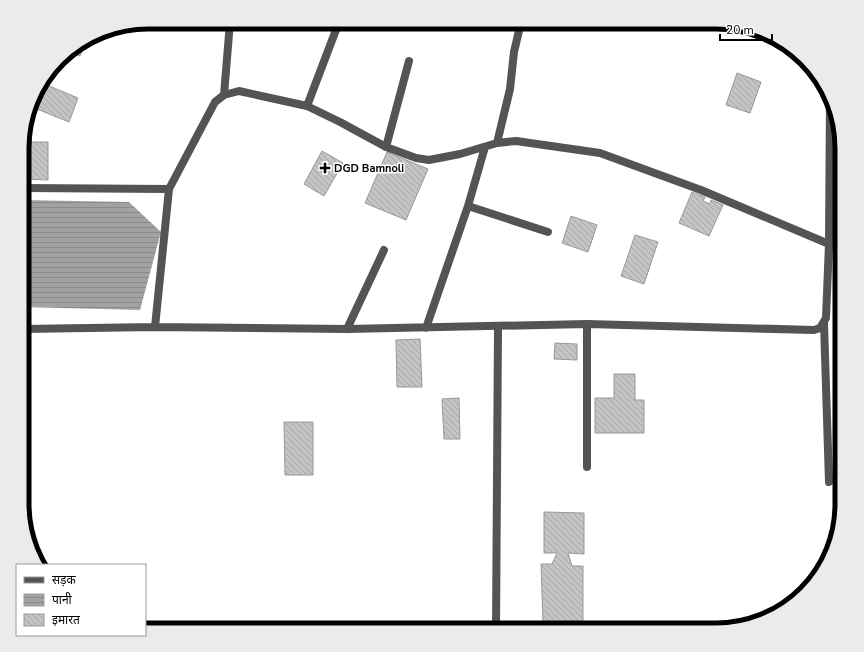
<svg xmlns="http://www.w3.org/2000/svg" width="864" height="652" font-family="'Nunito Sans','Noto Sans Devanagari',sans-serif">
<defs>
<pattern id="water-rules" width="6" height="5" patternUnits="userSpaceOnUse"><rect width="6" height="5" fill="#a2a2a2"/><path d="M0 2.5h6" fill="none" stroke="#8a8a8a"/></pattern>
<pattern id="building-back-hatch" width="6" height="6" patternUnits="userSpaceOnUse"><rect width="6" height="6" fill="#c4c4c4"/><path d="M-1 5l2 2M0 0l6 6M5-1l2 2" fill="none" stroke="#a7a7a7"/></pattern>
</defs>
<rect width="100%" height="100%" fill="#fff"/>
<!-- water -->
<path fill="url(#water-rules)" d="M23 200 129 202 161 232 140 310 23 307Z"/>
<!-- building -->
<path fill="url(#building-back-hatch)" stroke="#989898" d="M86 41 80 56 68 51Z
M737 73 761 82 750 113 726 105Z
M42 83 78 98 69 122 32 107Z
M838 132 842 148V172H838Z
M24 142H48V180L24 179Z
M322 151 343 163 324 196 304 184Z
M387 152 428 169 406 220 365 203Z
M692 192 705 197 703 201 710 204 711 200 723 205 709 236 679 223Z
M571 216 597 225 588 252 562 243Z
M635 235 658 242 644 284 621 276Z
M420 339 422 387H397L396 340Z
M555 343 577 344V360L554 359Z
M614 374H635V400H644V433H595V398H614Z
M459 398 460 439H444L442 399Z
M284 422H313V475H285Z
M544 512 584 513V554L568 553 572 566H583V623H543L541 564H552L557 553H544Z"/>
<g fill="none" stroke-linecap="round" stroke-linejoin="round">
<!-- lane -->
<path stroke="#545454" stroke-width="8" d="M830 180H842
M587 467V324
M496 630 498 327"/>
<!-- street -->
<path stroke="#545454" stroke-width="8" d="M224 95 230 22
M307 106 339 22
M497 143 510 89 514 52 521 22
M386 147 409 61
M23 188 169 189
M468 206 548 232
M824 323 829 482
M155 327 169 189 215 102 224 95 239 91 307 106 340 122 386 147 416 158 429 160 460 154 497 143 516 141 600 153 701 190 829 244
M426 328 468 206 485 147
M23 329 155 327 347 329 587 324 814 330 820 328 826 318 829 244 830 95
M347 329 384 250"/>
</g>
<!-- markers -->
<path fill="#000" stroke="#fff" stroke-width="1.5" d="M323 162h4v4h4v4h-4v4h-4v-4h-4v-4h4z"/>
<g text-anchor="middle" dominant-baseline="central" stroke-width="3" stroke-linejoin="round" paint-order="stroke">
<!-- poi labels -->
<g font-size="11" font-weight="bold" fill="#000" stroke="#fff" text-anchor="start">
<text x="334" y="168">DGD Bamnoli</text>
</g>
</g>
<!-- crop -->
<path d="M0 0H864V652H0ZM148 29H716A119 119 0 0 1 835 148V504A119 119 0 0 1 716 623H148A119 119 0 0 1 29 504V148A119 119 0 0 1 148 29Z" fill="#ebebeb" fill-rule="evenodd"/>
<path fill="none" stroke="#000" stroke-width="5" d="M148 29H716A119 119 0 0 1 835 148V504A119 119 0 0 1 716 623H148A119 119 0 0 1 29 504V148A119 119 0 0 1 148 29Z"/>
<!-- legend -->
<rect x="16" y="564" width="130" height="72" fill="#ffffff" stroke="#999999"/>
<rect x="24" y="577" width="20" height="6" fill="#545454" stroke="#999999"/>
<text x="52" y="584" font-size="12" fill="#000000">सड़क</text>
<rect x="24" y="594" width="20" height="12" fill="url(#water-rules)" stroke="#999999"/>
<text x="52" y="604" font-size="12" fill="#000000">पानी</text>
<rect x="24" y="614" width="20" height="12" fill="url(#building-back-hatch)" stroke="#999999"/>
<text x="52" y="624" font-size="12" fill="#000000">इमारत</text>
<!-- scale -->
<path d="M720 34v6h52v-6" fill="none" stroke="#000000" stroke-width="2"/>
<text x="726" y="34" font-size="12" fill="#000000" stroke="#ffffff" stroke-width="3" paint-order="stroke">20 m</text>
</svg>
